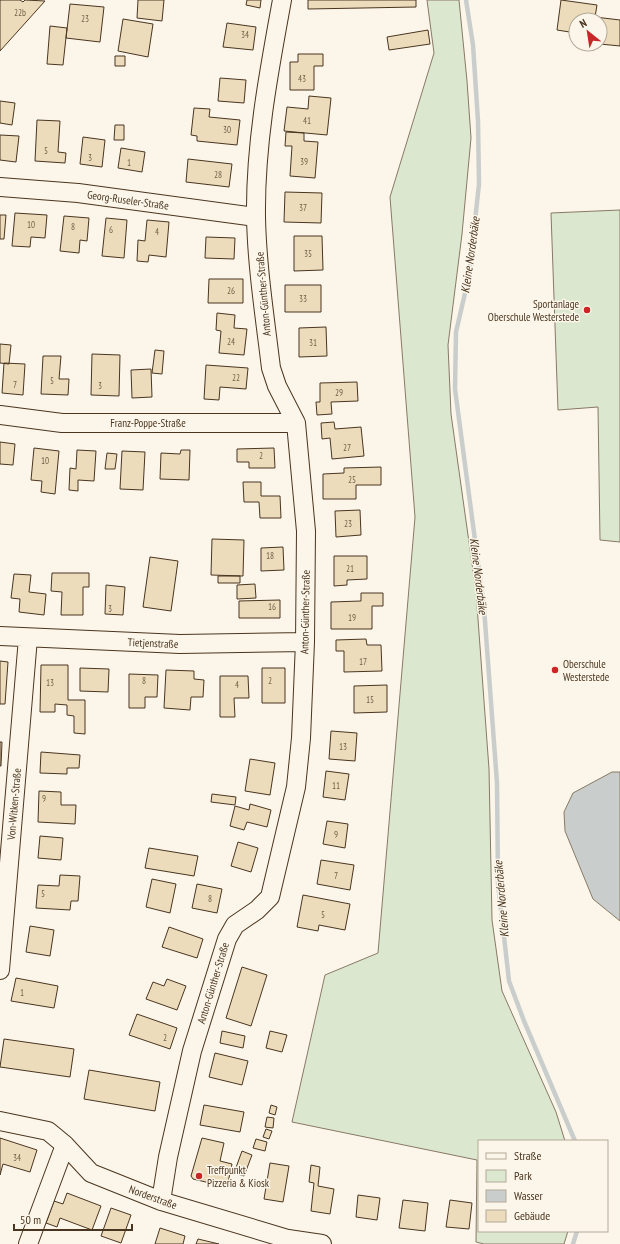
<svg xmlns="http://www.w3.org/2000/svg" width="620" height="1244" font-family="'PT Sans Narrow',sans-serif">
<rect width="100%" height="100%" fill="#fbf6e9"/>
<!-- green -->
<path fill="#dce7d0" stroke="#887966" d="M427 0H459L467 81 471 138 462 234 448 345 451 414 476 592 489 769 492 920 502 991 556 1112 565 1141H479V1231H568L564 1244H484L476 1242 477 1160 292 1122 325 975 378 953 415 517 390 197 434 53Z
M620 210V542L600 540 598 407 558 410 551 213Z"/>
<!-- water -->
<path fill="#c9cecd" stroke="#887966" d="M612 772H620V921L593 899 565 831 564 812 573 793Z"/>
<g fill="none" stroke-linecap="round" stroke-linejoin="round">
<!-- stream -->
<path stroke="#c9cecd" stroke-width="4.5" d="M466 0 473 45 478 121 479 184 469 276 456 332 455 389 484 608 497 783 498 883 509 981 524 1021 575 1141
M573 1244 577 1231"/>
</g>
<!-- building -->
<path fill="#ecdcbc" stroke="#4a3520" d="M0 0H20L23 2 25 0 45 1 0 51Z
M138 0H164L162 21 137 18Z
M247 0H261L260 8 246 5Z
M308 0H416V7L308 9Z
M561 0 597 5 595 17 620 20V46L600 44V20H576V33L557 30Z
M70 4 104 7 100 42 66 38Z
M123 19 153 24 148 57 118 51Z
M227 23 256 27 253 50 223 47Z
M50 26 67 28 63 65 47 64Z
M428 30 430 44 389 50 387 37Z
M298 54H323V66H314V90H290V62H298Z
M115 56H125V66H115Z
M220 78 246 80 244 103 218 101Z
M309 96 331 98 327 135 284 131 287 107 308 109Z
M0 101 15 103 12 125 0 123Z
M194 108 210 109 209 117 240 120 237 145 197 141V136L191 135Z
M37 120 60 121 58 152 66 153 65 163 35 161Z
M115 125H124V140H114Z
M286 132 304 133V141L318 142 315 178 290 176 292 146H285Z
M0 135 19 136 16 162 0 160Z
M83 137 105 140 102 167 80 164Z
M121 148 145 152 142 172 118 168Z
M188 159 232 164 229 187 186 182Z
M285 192 322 193 321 223 284 222Z
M15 213 47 215 45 238 31 237 30 247 12 246Z
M0 215H6L4 239H0Z
M64 216 89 218 87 241 80 240 79 253 60 251Z
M106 218 127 220 124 258 102 256Z
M147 220 169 222 166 257 149 255 148 262 137 261 138 240 145 241Z
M294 236H322L323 270 294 271Z
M206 237 235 238 234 259 205 258Z
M209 279H243V303H208Z
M285 285H321V312H285Z
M217 313 235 315 234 328 247 329 244 355 219 353 221 331 216 330Z
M326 327 327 356 299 357V328Z
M0 344 11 345 9 364 0 363Z
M155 350 164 351 162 374 152 373Z
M92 354 120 355 119 396 91 395Z
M43 356H61L59 379H69L68 395 41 394Z
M4 363 25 364 23 395 2 393Z
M206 365 248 368 246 389 220 387 219 400 204 399Z
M151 369 152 397 132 398 131 370Z
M357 382 358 401 331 402 332 414 317 415 316 402H320V383Z
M334 422 335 429 361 427 364 456 332 459 330 438 322 439 321 423Z
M0 442 15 444 13 465 0 464Z
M34 448 59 451 55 494 41 492 42 481 31 480Z
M274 448 275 468H249V462H237V449Z
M77 450 96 451 94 481 78 480V491L69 490 70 468 76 469Z
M181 450H190L189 480 160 479 161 453 180 454Z
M122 451 145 452 143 490 120 489Z
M107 453 117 454 115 469H105Z
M381 467V485H356V499H323V474L344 473V468Z
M243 482H261V496H280L281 518H260L259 502H244Z
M360 510 361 535 336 537 335 511Z
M212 539 244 540 243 576 211 575Z
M283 547 284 570 261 571V548Z
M334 556H367V579L347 580V585L334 586Z
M150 557 178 561 171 611 143 607Z
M52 573H89V587H83V615H61L62 592 51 591Z
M14 574 31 575 29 592 46 594 44 615 19 612 20 599 11 598Z
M218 576H240V583H218Z
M255 584 256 598 237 599V585Z
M106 585 125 587 123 615 105 614Z
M361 593H383V606H372V629H331V602L361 601Z
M280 600V618H239V601Z
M366 639 367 645H381L382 671 344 672V651H336V640Z
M0 661 8 662 5 704H0Z
M41 665H68V700H85V734L74 733V716L67 715V705L55 704V712H40Z
M80 668 109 669 108 692 80 691Z
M262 668H285V703H262Z
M166 670 194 671V679L204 680 203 697H191L190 710 164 708Z
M129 674 158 675 157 697H145V708H129Z
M220 676H248L249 698H234L235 717H220Z
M387 685V712L354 713V686Z
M331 731 357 733 355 761 329 759Z
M0 742H2L1 766H0Z
M41 752 80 755 79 768H67V774L40 773Z
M250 759 275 763 270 795 245 791Z
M326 771 349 774 345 800 323 797Z
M39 791 61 792V805H76L75 824 38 822Z
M212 794 236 797 235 805 211 802Z
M250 804 271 810 267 827 247 822 244 830 230 826 235 806 249 810Z
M327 821 348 824 345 848 323 844Z
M40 836 63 838 61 860 38 858Z
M238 842 258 848 251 872 231 866Z
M149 848 198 856 194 876 145 868Z
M321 860 354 865 350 890 317 884Z
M60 875 80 876 78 901H71L70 910 36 908 38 885 59 886Z
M152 879 176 884 170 913 146 907Z
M197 884 222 889 217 913 192 908Z
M303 895 350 904 345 930 319 925 318 931 297 927Z
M30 926 54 930 50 956 26 952Z
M169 927 203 939 197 958 162 947Z
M242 967 267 975 251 1026 226 1018Z
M16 978 58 986 54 1008 11 1001Z
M167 979 186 986 177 1010 146 999 153 982 164 986Z
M137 1014 177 1028 170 1049 129 1035Z
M222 1031 245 1036 243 1048 220 1043Z
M270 1031 287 1035 282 1052 266 1048Z
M4 1039 74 1049 70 1077 0 1067Z
M215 1053 248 1061 242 1085 209 1077Z
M89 1070 160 1082 155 1111 84 1099Z
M204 1105 244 1112 240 1132 200 1125Z
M271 1105 277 1107 275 1115 269 1113Z
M267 1117 274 1118 273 1128 265 1127Z
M266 1129 272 1131 269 1139 263 1137Z
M0 1138 37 1150 30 1172 3 1164 0 1175Z
M202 1138 224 1143 220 1161 232 1164 227 1187 193 1179 191 1176Z
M256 1139 267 1142 265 1151 253 1148Z
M242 1151 252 1155 244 1176 234 1173Z
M270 1163 289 1166 283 1202 264 1199Z
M311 1165 320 1167 318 1186 334 1189 330 1214 311 1211 314 1183 309 1182Z
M67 1193 101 1206 92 1230 60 1218 57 1227 46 1223 54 1201 63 1204Z
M358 1195 380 1198 377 1220 356 1217Z
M403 1200 428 1203 425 1231 399 1228Z
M450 1200 472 1203 469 1229 446 1227Z
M111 1208 131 1215 121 1243 101 1236Z
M160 1228 185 1236 183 1244H155Z
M198 1239 219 1244H196Z"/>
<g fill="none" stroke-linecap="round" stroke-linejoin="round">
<defs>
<path id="minor" d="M0 187 78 193 256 217
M0 415 62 423H296
M0 636 180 644 305 642
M0 970 28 638
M0 1121 48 1131 65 1145 91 1173 161 1201 288 1239 322 1244
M161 1201 168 1157 192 1051 227 939 235 925 257 910 270 897 296 787 301 738 305 642 306 531 296 423 277 386 271 368C265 318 257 267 256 217 255 144 269 71 282 0
M28 1244 65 1145"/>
</defs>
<!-- minor casing -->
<use href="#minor" stroke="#4a3520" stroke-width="20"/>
<!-- minor -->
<use href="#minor" stroke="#fbf6e9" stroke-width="18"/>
</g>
<!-- markers -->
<g fill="#c62828" stroke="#fbf6e9" stroke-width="1.5">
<circle cx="587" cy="310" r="4"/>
<circle cx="555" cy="670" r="4"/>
<circle cx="199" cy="1176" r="4"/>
</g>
<g text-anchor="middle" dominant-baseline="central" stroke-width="3" stroke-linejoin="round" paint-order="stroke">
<!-- number labels -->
<g font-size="9" fill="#725f47">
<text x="20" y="12">22b</text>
<text x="85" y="18">23</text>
<text x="245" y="34">34</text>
<text x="302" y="78">43</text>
<text x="307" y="120">41</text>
<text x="227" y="129">30</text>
<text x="46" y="150">5</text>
<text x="90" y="157">3</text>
<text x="304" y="161">39</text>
<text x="129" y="162">1</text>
<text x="218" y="174">28</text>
<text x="303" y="207">37</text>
<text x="31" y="224">10</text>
<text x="73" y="226">8</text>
<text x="111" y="229">6</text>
<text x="157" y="231">4</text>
<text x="308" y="253">35</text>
<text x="231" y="290">26</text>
<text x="303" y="298">33</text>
<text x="231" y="341">24</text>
<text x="313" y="342">31</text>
<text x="236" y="377">22</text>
<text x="52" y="380">5</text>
<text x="15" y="384">7</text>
<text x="100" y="385">3</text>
<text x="339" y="392">29</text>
<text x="347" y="447">27</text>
<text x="261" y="455">2</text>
<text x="45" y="460">10</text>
<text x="352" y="479">25</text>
<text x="348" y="523">23</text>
<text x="270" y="555">18</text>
<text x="350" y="568">21</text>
<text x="272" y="606">16</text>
<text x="110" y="608">3</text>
<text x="352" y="617">19</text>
<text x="363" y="661">17</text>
<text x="144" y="680">8</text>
<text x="270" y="680">2</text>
<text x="50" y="682">13</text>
<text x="237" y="684">4</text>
<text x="370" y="699">15</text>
<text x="343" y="746">13</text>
<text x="336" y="785">11</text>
<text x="44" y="798">9</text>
<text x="336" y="834">9</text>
<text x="336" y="875">7</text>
<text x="43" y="893">5</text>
<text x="210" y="898">8</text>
<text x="323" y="914">5</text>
<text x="22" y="992">1</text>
<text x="165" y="1037">2</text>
<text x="17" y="1157">34</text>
</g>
<!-- street labels -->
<g font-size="11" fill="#4a3520" stroke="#fbf6e9">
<text transform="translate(128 200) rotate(8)">Georg-Ruseler-Straße</text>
<text transform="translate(263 294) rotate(-95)">Anton-Günther-Straße</text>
<text x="148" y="423">Franz-Poppe-Straße</text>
<text transform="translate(305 612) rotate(-89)">Anton-Günther-Straße</text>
<text transform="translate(153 643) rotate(2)">Tietjenstraße</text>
<text transform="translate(14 804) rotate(-85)">Von-Witken-Straße</text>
<text transform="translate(213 983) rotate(-73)">Anton-Günther-Straße</text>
<text transform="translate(153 1197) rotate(20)">Norderstraße</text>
</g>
<!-- poi labels -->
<g font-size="11" fill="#4a3520" stroke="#fbf6e9" text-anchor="start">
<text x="579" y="304" text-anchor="end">Sportanlage<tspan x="579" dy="13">Oberschule Westerstede</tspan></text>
<text x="563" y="664">Oberschule<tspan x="563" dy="13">Westerstede</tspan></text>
<text x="207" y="1170">Treffpunkt<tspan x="207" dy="13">Pizzeria &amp; Kiosk</tspan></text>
</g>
<!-- water labels -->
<g font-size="12" font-style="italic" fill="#4a3520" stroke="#fbf6e9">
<text transform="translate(470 255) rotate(-82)">Kleine Norderbäke</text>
<text transform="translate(479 576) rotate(83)">Kleine Norderbäke</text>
<text transform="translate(501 899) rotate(-95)">Kleine Norderbäke</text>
</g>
</g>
<!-- legend -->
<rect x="478" y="1140" width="130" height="92" fill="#fbf6e9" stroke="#b4a999"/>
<rect x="486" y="1153" width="20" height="6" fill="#fbf6e9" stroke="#b4a999"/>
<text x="514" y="1160" font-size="12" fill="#4a3520">Straße</text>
<rect x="486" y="1170" width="20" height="12" fill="#dce7d0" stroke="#b4a999"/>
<text x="514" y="1180" font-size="12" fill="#4a3520">Park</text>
<rect x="486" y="1190" width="20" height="12" fill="#c9cecd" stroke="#b4a999"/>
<text x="514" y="1200" font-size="12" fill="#4a3520">Wasser</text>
<rect x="486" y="1210" width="20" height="12" fill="#ecdcbc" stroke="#b4a999"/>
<text x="514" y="1220" font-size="12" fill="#4a3520">Gebäude</text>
<!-- north arrow -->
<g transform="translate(588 32) rotate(330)"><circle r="19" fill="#fbf6e9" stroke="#b4a999"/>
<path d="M0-3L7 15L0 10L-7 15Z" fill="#c62828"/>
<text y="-6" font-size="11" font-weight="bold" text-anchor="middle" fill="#4a3520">N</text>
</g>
<!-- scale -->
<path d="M14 1224v6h118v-6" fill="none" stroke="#4a3520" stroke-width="2"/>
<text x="20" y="1224" font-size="12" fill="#4a3520" stroke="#fbf6e9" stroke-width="3" paint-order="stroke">50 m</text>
</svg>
